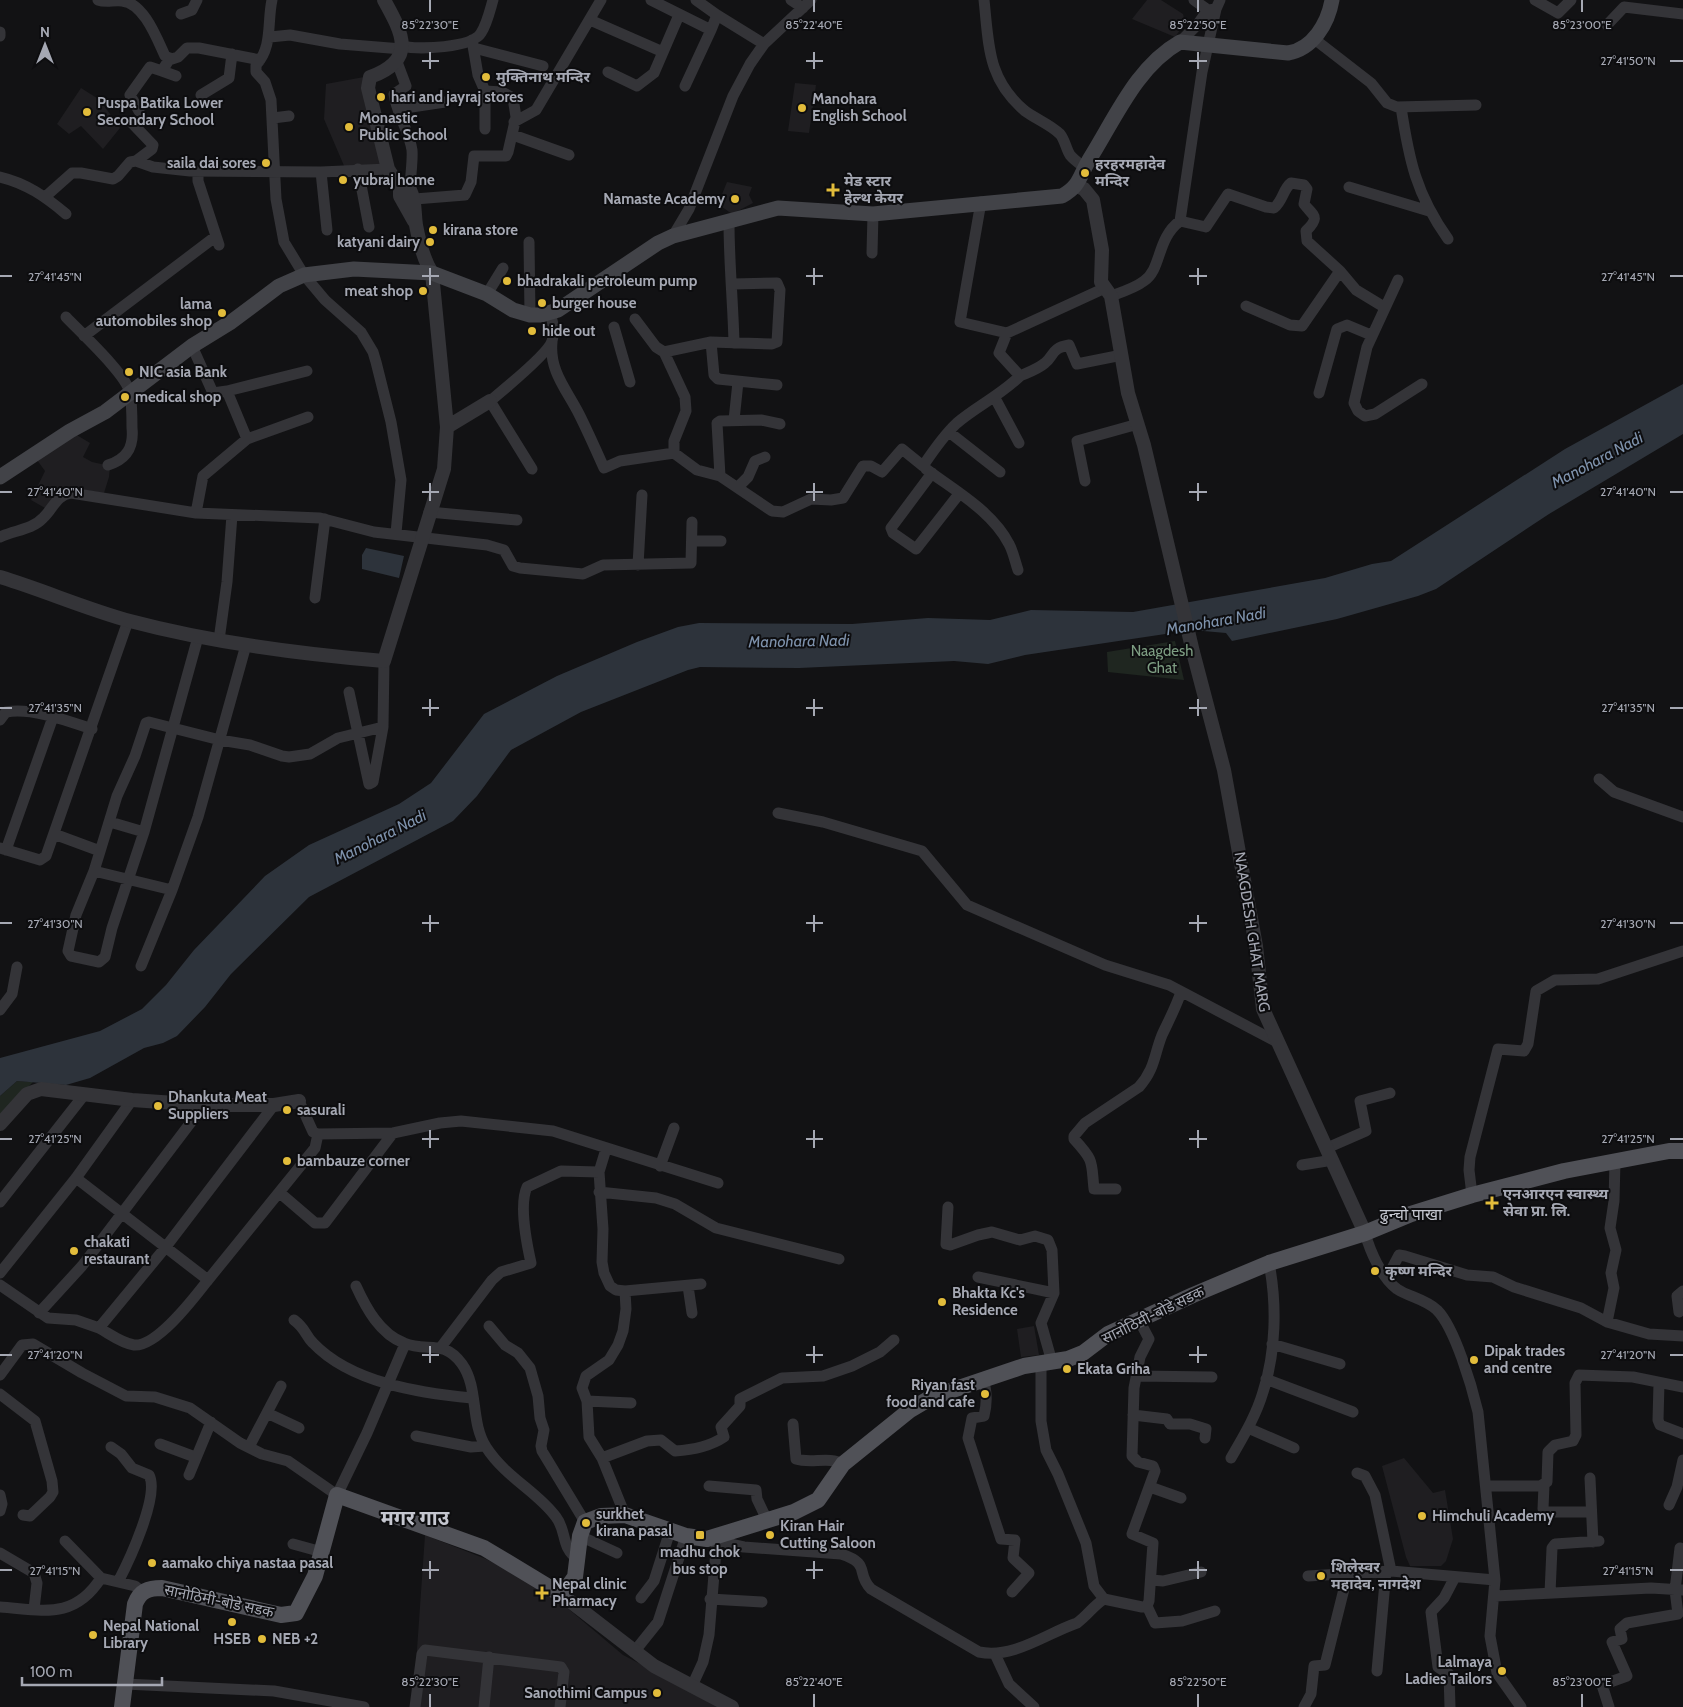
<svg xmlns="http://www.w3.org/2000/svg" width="1683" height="1707" font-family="Cabin,'Noto Sans Devanagari',sans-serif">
<rect width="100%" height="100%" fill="#121214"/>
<!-- built -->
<path fill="#1f1e21" d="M1147 0H1161L1183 14 1185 23 1175 37 1132 19Z
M364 77 383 166 345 168 324 119 326 84Z
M795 83 816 85 809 133 788 131Z
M81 88 100 100 120 128 103 149 81 126 69 134 57 124Z
M727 182 752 187 749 195 753 203 732 214 718 204Z
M75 434 90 443 83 457 92 462 110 466 109 477 104 493 72 488 52 512 31 500 45 471 37 460Z
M1034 1326 1039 1355 1021 1357 1017 1329Z
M1404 1458 1433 1493 1445 1490 1453 1539 1446 1561 1441 1566H1410L1406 1557 1382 1466Z
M425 1535 486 1559 522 1577 565 1606 623 1655 724 1707H413Z"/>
<!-- green -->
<path fill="#1f2620" d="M1175 641 1184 680 1108 672 1107 652Z
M17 1081 33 1082 0 1115V1096Z"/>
<!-- water -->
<path fill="#2d333b" d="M1683 384V434L1549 514 1436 589 1418 596 1337 619 1232 641 1226 633 1192 630 1025 655 988 664 954 661 799 668 700 667 688 670 581 712 511 750 477 796 453 821 309 897 231 974 205 1007 177 1036 163 1043 144 1048 90 1078 66 1085 17 1081 0 1096V1058L100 1031 142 1009 166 985 194 950 265 876 309 845 399 804 431 783 484 714 557 676 637 642 678 627 699 623 852 624 928 618 990 620 1031 610 1133 612 1325 578 1372 564 1391 561 1565 449Z
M366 548 404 556 399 578 362 569V555Z"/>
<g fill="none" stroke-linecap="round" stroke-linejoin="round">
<!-- minor -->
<path stroke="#343438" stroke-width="11" d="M98 0C106 3 113 0 122 1 144 3 157 39 165 56L172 59 178 57 187 48H199L260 60
M272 0C267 22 273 47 256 65V72L265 82 271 100 276 199 284 242 304 275 325 300 361 332 373 352 376 362 391 422 401 480 396 533
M651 0 711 30 685 86
M696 0 717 15
M791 0 803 8
M984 0C989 45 987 79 1025 111 1036 119 1051 125 1060 134 1065 140 1066 149 1070 155 1074 160 1080 164 1085 168
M1194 0 1208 10
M1535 0 1558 13 1571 0
M181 14 192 10 197 0
M590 20 663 52
M1607 25 1624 7 1683 14
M711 30 717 15 764 44
M0 32V36
M270 37 290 35 340 44 402 49
M1313 38 1371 83 1387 103 1397 107 1476 105
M1180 42 1197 25 1208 10 1216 9 1220 0
M402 46C418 50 472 48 481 33 487 24 490 10 493 0
M474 48 543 66
M397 62 406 86 394 94C396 113 409 130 412 150 413 161 410 178 410 190
M162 71 176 76
M608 72 637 86 654 73 679 15
M485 91V129
M201 95 229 78 232 54
M1401 107C1409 160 1416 194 1448 239
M398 109 445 102
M139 111 130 95 150 67 162 71 170 58
M273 118 289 116
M130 121 153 145 152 149 136 161
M514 122 536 110 601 0
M513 135 569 155
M358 169 369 227
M198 171V181L219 245
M321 172 327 230
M0 177C26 183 46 197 66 214
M1349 187 1429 211
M45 197 72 173H81L113 179 118 176 130 162 136 161 153 167 190 171 321 172 388 169
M415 199 465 195 471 182 474 156H506L508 152 516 117 513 98 502 92 485 91 478 75 472 40
M981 202 960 322 1007 333 1105 288
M1180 221 1206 227 1228 194 1266 207 1274 208C1283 201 1283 189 1291 183L1304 185 1307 189 1304 204C1313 216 1321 216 1306 231L1307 241 1340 271 1356 290 1384 307
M729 222C729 263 733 302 734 343
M673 236 689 209 733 96 750 64 764 44 811 0
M529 242 530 315
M872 253 873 214
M1398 280 1367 347 1354 403 1358 411 1365 416 1375 414 1422 384
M487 294 503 268
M1111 296C1122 292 1135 288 1144 281 1162 269 1156 239 1180 221L1202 72 1216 9
M1246 306 1290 325 1302 326 1340 271
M66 317C80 332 127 375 130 393 132 404 132 416 132 428 134 447 127 459 108 465
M635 319 656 347 664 352 685 397 686 411 674 441V453
M614 327 630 382
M84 336 215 237
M552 342C549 371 567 390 579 414 588 432 596 450 604 468L620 461 674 453 697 470 720 476 772 511 783 512 811 499 831 500 843 498 863 466H871L882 472 902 449 923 466C933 451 944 435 957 423 977 406 1001 395 1020 376L999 353 1007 333
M711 342 714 375 718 379 777 385
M192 346 213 393 227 391 247 439 203 476 196 513
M664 352 711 342 772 344 777 342 780 290 777 283 733 284
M1020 376C1029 372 1038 369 1045 363 1054 356 1051 348 1069 345L1077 364 1122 355
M227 391 307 371
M1319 393 1337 329 1347 325 1371 335
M995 398 1019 443
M734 420 738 382
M949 432 1000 472
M247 439 308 417
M532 469 490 401C502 391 548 354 552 341 555 332 553 322 550 313
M926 469C955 491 992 511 1009 544 1013 551 1015 561 1018 570
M932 473 891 528 893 533 916 549 959 494
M720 476 717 423 720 421 761 420 780 424
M1085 481 1077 441 1138 424
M738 487 748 477 755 461 765 457
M429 512 517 520
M0 537C14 530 32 530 43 518 53 509 56 495 71 493L196 513 320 518 374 532 487 545 504 550 513 566 520 568 583 574 603 565 691 563 692 522
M692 541H721
M638 565 642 495
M315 598 325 519
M198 637 144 832 112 928 105 957 99 962 71 956 68 951 76 915 94 871 117 796 135 756 146 723 149 722 220 740 250 745 282 756 289 757 310 754 338 738 383 727
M219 640 227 582 232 515
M349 692 369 784 373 782 383 727 384 661
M0 720 6 712C31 707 68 721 92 729
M1599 779 1614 792 1683 817
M778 813 823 822 922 851 967 905 1105 965 1169 985 1277 1042
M110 822 144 832
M54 834 100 851
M0 848 40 860 46 856 128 621
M6 850 53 717
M94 871 172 890 198 817 246 645
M141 966 172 890
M0 1010 12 994 17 967
M299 1101 313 1132 318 1134 393 1133 440 1123 461 1121 553 1131 718 1183
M1327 1148 1366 1131 1360 1101 1390 1093
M606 1149 599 1172 603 1229 602 1262 604 1273 610 1286 616 1290 625 1291 626 1309 623 1331 618 1345 609 1360 586 1376 582 1388 587 1401 589 1437 602 1458 625 1515
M1302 1165 1333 1160
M660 1166 674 1128
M76 1178 208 1280 315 1148 318 1134
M1116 1189H1094C1091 1161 1095 1162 1074 1139V1136L1085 1123 1139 1087C1155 1069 1154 1055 1162 1035 1169 1020 1176 1007 1181 992
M599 1192 656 1198 675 1204 716 1228 839 1259
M280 1193 315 1223H325L393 1133
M1472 1195 1469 1170 1470 1157 1498 1049 1524 1051 1528 1044 1536 991 1555 980 1598 979 1683 951
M0 1202 84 1095
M948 1207 946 1244 950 1245 978 1235 992 1232 1020 1240 1035 1236 1048 1240 1052 1250 1054 1293
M1365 1233C1370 1251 1381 1277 1397 1289 1409 1297 1425 1299 1437 1310 1455 1328 1472 1387 1478 1412L1495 1580 1490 1636 1497 1673 1521 1707
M0 1273 76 1178 132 1100
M978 1277 1054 1293 1041 1323 1052 1362
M1387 1278 1399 1255 1405 1256 1467 1275 1493 1277 1514 1287 1581 1308 1607 1322 1649 1334 1683 1336
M0 1285 48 1318 76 1320 99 1328 165 1248 274 1105
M356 1286C366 1308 380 1334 404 1343 427 1353 443 1338 462 1364 479 1388 470 1422 486 1447 506 1478 537 1491 556 1517 567 1531 561 1549 578 1559
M688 1286 692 1313
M625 1291 701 1284
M1679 1312 1677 1296 1683 1291
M39 1313 82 1266 204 1105
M294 1320C306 1329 305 1335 313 1343 351 1383 420 1393 472 1398
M1607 1322 1614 1288 1611 1273 1616 1250 1610 1228 1614 1201 1615 1161
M489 1326 505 1345 518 1353 530 1368 538 1396 540 1418 544 1430 541 1446 542 1451 585 1522
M99 1328C110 1334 121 1343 134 1345 157 1347 194 1298 208 1280
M1272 1344 1340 1364
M441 1347 492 1280 501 1272 531 1263C527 1245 519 1204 527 1187L561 1171 599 1172
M0 1375 22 1345 33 1344 82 1373 126 1396 155 1397 190 1408 240 1443 262 1454 288 1461 337 1495 367 1433 405 1344
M1137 1376 1212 1377
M1266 1379 1353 1412
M983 1380C987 1391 987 1404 984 1416L972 1418 968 1438 1001 1539 1015 1540 1013 1558 1029 1573 1012 1592
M1659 1383 1658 1420 1660 1425 1683 1434
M0 1394 35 1421 52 1481 53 1492 50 1497 30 1516 23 1515
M587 1401 631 1403
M267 1413 299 1428
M1133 1415 1167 1419 1170 1424H1190L1206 1429 1205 1438
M793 1424 796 1459C811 1464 829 1456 843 1464
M1248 1428 1294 1448
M416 1436 471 1447 485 1446
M160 1444 195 1457
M111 1447 121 1454 132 1468 149 1475C160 1495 129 1561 118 1582
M249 1447 281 1386
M602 1458 647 1441 661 1440 675 1451C692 1450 709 1447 724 1437L721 1427 740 1406V1399L782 1378 823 1376 852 1366 880 1352 894 1340
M1231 1458C1243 1437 1256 1416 1263 1392 1276 1352 1277 1304 1269 1263
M1357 1473 1365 1476 1375 1495 1391 1571
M189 1475 211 1422
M1590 1478 1593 1542
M1544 1485 1543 1509 1547 1512H1591
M709 1486 756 1490 757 1499 767 1520
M1487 1486H1540L1547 1482 1548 1452 1555 1445 1573 1441 1576 1435 1575 1383 1579 1375 1633 1377 1683 1387
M1150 1487 1181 1498
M0 1495 2 1504 0 1511
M1669 1505 1677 1487 1683 1460
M580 1536 617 1553
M65 1541 101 1578
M293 1544 322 1552
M0 1553 34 1573 37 1583 34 1609
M1308 1576 1391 1571 1495 1580
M1151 1580 1163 1581 1201 1572
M1550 1593 1552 1548 1555 1544 1599 1541
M1495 1596 1651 1588 1683 1590
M641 1598 654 1581 670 1531
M710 1599 762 1602
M1104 1599 1142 1607 1147 1606 1149 1601 1153 1543 1132 1534 1155 1471 1153 1466 1138 1462 1132 1456 1134 1388 1140 1357 1149 1339 1139 1320
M1147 1606 1155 1623 1182 1621 1215 1611
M0 1607C43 1610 74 1620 101 1578L135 1586 142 1592
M634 1652 658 1622 686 1536
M995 1654 1009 1684 1034 1707
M1377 1671 1386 1571
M125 1684 274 1691 364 1707
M692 1686 703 1662 709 1635 717 1538 730 1544 744 1547 841 1554C872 1564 855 1573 871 1589L979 1652C1014 1659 1045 1634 1077 1623 1088 1615 1092 1607 1104 1599L1094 1586 1086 1543 1058 1474 1046 1450 1041 1421V1363
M415 1707 422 1654 425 1650 561 1667 564 1672 560 1707
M484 1707 489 1657
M1304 1707 1311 1694 1314 1666 1325 1665 1348 1573
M1450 1707 1449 1674 1438 1667 1431 1612 1444 1598 1455 1577
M1609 1707 1602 1685 1627 1676 1612 1642 1622 1639 1620 1629 1627 1623 1678 1614 1675 1590 1680 1548"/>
<!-- tertiary -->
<path stroke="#343438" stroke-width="14" d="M384 0C403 34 417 60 370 77L368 88 388 169 400 188 410 190C416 202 414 212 416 225 419 241 423 259 432 273L447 427
M1077 186 1084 189 1093 200 1102 250 1101 282 1111 296 1128 393 1144 445 1193 652 1224 770 1256 946 1263 1009 1365 1233
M400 188V196L414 221
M0 577C43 590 86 609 130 621 213 643 299 654 384 661L444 469 447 427 490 401
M0 1124 27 1094 41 1089 132 1100 204 1105H274L299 1101
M562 1595 654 1666 732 1707"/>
<!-- secondary -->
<path stroke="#424348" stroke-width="15" d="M0 477 70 431 105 412 192 346 231 322 279 286 304 275 354 269 432 273 487 294 513 310 530 315H541L558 310 658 243 673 236 778 208 873 214 1062 196C1080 186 1079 177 1089 160 1115 119 1136 67 1180 42L1288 53C1313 49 1328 23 1332 0"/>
<!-- primary -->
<path stroke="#505157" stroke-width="16" d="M122 1707 135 1604C140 1591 148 1588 162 1588L281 1615 296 1613 315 1576 337 1495 484 1548 562 1595 575 1577 580 1536 585 1522 601 1516 625 1515 686 1536 707 1539 794 1512 818 1500 843 1464 910 1410 932 1397 1024 1366 1068 1359 1083 1353 1108 1334 1193 1295 1269 1263 1365 1233 1411 1214 1472 1195 1564 1171 1669 1151H1683"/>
</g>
<!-- ticks -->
<path fill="none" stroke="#a5a8b3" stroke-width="2" d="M430 0V12M814 0V12M1198 0V12M1582 0V12M430 52V69M814 52V69M1198 52V69M422 61H439M806 61H823M1189 61H1207M1670 61H1683M430 268V285M814 268V285M1198 268V285M0 276H12M422 276H439M806 276H823M1189 276H1207M1670 276H1683M430 483V501M814 483V501M1198 483V501M0 492H12M422 492H439M806 492H823M1189 492H1207M1670 492H1683M430 699V716M814 699V716M1198 699V716M0 708H12M422 708H439M806 708H823M1189 708H1207M1670 708H1683M430 915V932M814 915V932M1198 915V932M0 923H12M422 923H439M806 923H823M1189 923H1207M1670 923H1683M430 1130V1148M814 1130V1148M1198 1130V1148M0 1139H12M422 1139H439M806 1139H823M1189 1139H1207M1670 1139H1683M430 1346V1363M814 1346V1363M1198 1346V1363M0 1355H12M422 1355H439M806 1355H823M1189 1355H1207M1670 1355H1683M430 1561V1579M814 1561V1579M1198 1561V1579M0 1570H12M422 1570H439M806 1570H823M1189 1570H1207M1670 1570H1683M430 1694V1707M814 1694V1707M1198 1694V1707M1582 1694V1707"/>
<!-- markers -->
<g fill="#e2bc3b" stroke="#0d0d0f" stroke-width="2">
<circle cx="486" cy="77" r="5"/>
<circle cx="381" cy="97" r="5"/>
<circle cx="802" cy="108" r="5"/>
<circle cx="87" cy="112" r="5"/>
<circle cx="349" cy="127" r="5"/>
<circle cx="266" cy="163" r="5"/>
<circle cx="1085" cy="173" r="5"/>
<circle cx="343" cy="180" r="5"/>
<path d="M830.5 182.5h5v5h5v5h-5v5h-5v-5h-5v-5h5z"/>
<circle cx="735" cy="199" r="5"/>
<circle cx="433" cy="230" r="5"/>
<circle cx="430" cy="242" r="5"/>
<circle cx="507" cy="281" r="5"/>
<circle cx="423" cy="291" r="5"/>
<circle cx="542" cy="303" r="5"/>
<circle cx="222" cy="313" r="5"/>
<circle cx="532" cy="331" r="5"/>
<circle cx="129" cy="372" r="5"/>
<circle cx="125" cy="397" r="5"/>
<circle cx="158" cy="1106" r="5"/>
<circle cx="287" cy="1110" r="5"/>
<circle cx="287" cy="1161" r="5"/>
<path d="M1489.5 1195.5h5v5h5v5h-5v5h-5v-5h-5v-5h5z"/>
<circle cx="74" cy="1251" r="5"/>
<circle cx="1375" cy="1271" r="5"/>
<circle cx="942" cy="1302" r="5"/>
<circle cx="1474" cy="1360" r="5"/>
<circle cx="1067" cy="1369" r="5"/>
<circle cx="985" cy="1394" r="5"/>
<circle cx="1422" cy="1516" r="5"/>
<circle cx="586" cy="1523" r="5"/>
<rect x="695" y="1530" width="10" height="10" rx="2.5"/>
<circle cx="770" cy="1535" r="5"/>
<circle cx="152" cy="1563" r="5"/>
<circle cx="1321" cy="1576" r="5"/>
<path d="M539.5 1585.5h5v5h5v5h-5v5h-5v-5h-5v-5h5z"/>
<circle cx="232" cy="1622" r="5"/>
<circle cx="93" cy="1635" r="5"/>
<circle cx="262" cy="1639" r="5"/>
<circle cx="1502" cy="1671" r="5"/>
<circle cx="657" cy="1693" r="5"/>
</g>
<g text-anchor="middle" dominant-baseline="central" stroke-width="4" stroke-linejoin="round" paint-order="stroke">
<!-- poi labels -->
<g font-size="15" font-weight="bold" fill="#a5a8b3" stroke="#0d0d0f" text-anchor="start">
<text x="496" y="77">मुक्तिनाथ मन्दिर</text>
<text x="391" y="97">hari and jayraj stores</text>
<text x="812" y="99">Manohara<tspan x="812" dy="17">English School</tspan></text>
<text x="97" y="103">Puspa Batika Lower<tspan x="97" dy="17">Secondary School</tspan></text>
<text x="359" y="118">Monastic<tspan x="359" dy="17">Public School</tspan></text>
<text x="256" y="163" text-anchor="end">saila dai sores</text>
<text x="1095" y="164">हरहरमहादेव<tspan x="1095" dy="17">मन्दिर</tspan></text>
<text x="353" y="180">yubraj home</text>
<text x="844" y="181">मेड स्टार<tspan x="844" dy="17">हेल्थ केयर</tspan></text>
<text x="725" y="199" text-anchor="end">Namaste Academy</text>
<text x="443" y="230">kirana store</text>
<text x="420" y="242" text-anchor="end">katyani dairy</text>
<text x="517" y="281">bhadrakali petroleum pump</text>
<text x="413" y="291" text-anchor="end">meat shop</text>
<text x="552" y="303">burger house</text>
<text x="212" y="304" text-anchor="end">lama<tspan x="212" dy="17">automobiles shop</tspan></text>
<text x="542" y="331">hide out</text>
<text x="139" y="372">NIC asia Bank</text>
<text x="135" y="397">medical shop</text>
<text x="168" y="1097">Dhankuta Meat<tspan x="168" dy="17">Suppliers</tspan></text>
<text x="297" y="1110">sasurali</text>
<text x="297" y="1161">bambauze corner</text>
<text x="1503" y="1194">एनआरएन स्वास्थ्य<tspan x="1503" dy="17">सेवा प्रा. लि.</tspan></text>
<text x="84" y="1242">chakati<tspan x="84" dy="17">restaurant</tspan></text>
<text x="1385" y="1271">कृष्ण मन्दिर</text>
<text x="952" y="1293">Bhakta Kc's<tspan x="952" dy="17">Residence</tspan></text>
<text x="1484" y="1351">Dipak trades<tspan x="1484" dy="17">and centre</tspan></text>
<text x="1077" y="1369">Ekata Griha</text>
<text x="975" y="1385" text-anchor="end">Riyan fast<tspan x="975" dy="17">food and cafe</tspan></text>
<text x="596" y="1514">surkhet<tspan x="596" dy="17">kirana pasal</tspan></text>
<text x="1432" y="1516">Himchuli Academy</text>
<text x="780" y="1526">Kiran Hair<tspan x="780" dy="17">Cutting Saloon</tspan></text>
<text x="700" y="1552" text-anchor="middle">madhu chok<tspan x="700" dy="17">bus stop</tspan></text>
<text x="162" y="1563">aamako chiya nastaa pasal</text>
<text x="1331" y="1567">शिलेस्वर<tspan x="1331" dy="17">महादेव, नागदेश</tspan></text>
<text x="552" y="1584">Nepal clinic<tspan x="552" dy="17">Pharmacy</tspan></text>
<text x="103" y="1626">Nepal National<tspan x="103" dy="17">Library</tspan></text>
<text x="232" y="1639" text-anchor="middle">HSEB</text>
<text x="272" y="1639">NEB +2</text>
<text x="1492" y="1662" text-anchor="end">Lalmaya<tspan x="1492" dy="17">Ladies Tailors</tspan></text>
<text x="647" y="1693" text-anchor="end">Sanothimi Campus</text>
</g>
<!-- park labels -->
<g font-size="15" fill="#7d9d82" stroke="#0d0d0f">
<text x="1162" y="651">Naagdesh<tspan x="1162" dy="17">Ghat</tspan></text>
</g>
<!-- street labels -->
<g font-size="15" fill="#a5a8b3" stroke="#0d0d0f">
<text transform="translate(1252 932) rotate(81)">NAAGDESH GHAT MARG</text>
<text transform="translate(1153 1315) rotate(-26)">सानोठिमी-बोडे सडक</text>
<text transform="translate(219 1601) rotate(12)">सानोठिमी-बोडे सडक</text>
</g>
<!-- water labels -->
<g font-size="16" font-style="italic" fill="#7e92ac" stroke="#0d0d0f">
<text transform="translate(1597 460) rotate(-28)">Manohara Nadi</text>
<text transform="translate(1216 621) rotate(-10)">Manohara Nadi</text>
<text transform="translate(799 641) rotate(-1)">Manohara Nadi</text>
<text transform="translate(380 837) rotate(-27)">Manohara Nadi</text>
</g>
<!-- neighbourhood labels -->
<g font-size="16" fill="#c5c7d0" stroke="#0d0d0f">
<text x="1411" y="1214">ढुन्चो पाखा</text>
</g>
<!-- district labels -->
<g font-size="20" font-weight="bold" fill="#c5c7d0" stroke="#0d0d0f">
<text x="415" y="1518">मगर गाउ</text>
</g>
</g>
<g font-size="12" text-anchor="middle" fill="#a5a8b3" stroke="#0d0d0f" stroke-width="4" stroke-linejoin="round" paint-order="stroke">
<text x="430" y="29">85°22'30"E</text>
<text x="814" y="29">85°22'40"E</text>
<text x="1198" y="29">85°22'50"E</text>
<text x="1582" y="29">85°23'00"E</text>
<text x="1628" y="65">27°41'50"N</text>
<text x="55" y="281">27°41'45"N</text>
<text x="1628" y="281">27°41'45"N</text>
<text x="55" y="496">27°41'40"N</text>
<text x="1628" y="496">27°41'40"N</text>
<text x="55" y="712">27°41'35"N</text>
<text x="1628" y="712">27°41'35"N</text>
<text x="55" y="928">27°41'30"N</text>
<text x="1628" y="928">27°41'30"N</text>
<text x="55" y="1143">27°41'25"N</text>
<text x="1628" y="1143">27°41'25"N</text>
<text x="55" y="1359">27°41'20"N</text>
<text x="1628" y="1359">27°41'20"N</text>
<text x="55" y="1575">27°41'15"N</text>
<text x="1628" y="1575">27°41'15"N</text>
<text x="430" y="1686">85°22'30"E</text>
<text x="814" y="1686">85°22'40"E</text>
<text x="1198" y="1686">85°22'50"E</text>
<text x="1582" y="1686">85°23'00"E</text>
</g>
<!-- north arrow -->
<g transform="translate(45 45)" stroke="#0d0d0f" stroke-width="4" paint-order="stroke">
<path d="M0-4L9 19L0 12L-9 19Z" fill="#a5a8b3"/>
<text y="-8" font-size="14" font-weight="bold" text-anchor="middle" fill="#a5a8b3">N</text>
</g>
<!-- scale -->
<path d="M22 1677v8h140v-8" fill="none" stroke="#a5a8b3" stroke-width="2.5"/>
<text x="30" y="1677" font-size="15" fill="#a5a8b3" stroke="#0d0d0f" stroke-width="4" paint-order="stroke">100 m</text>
</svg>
